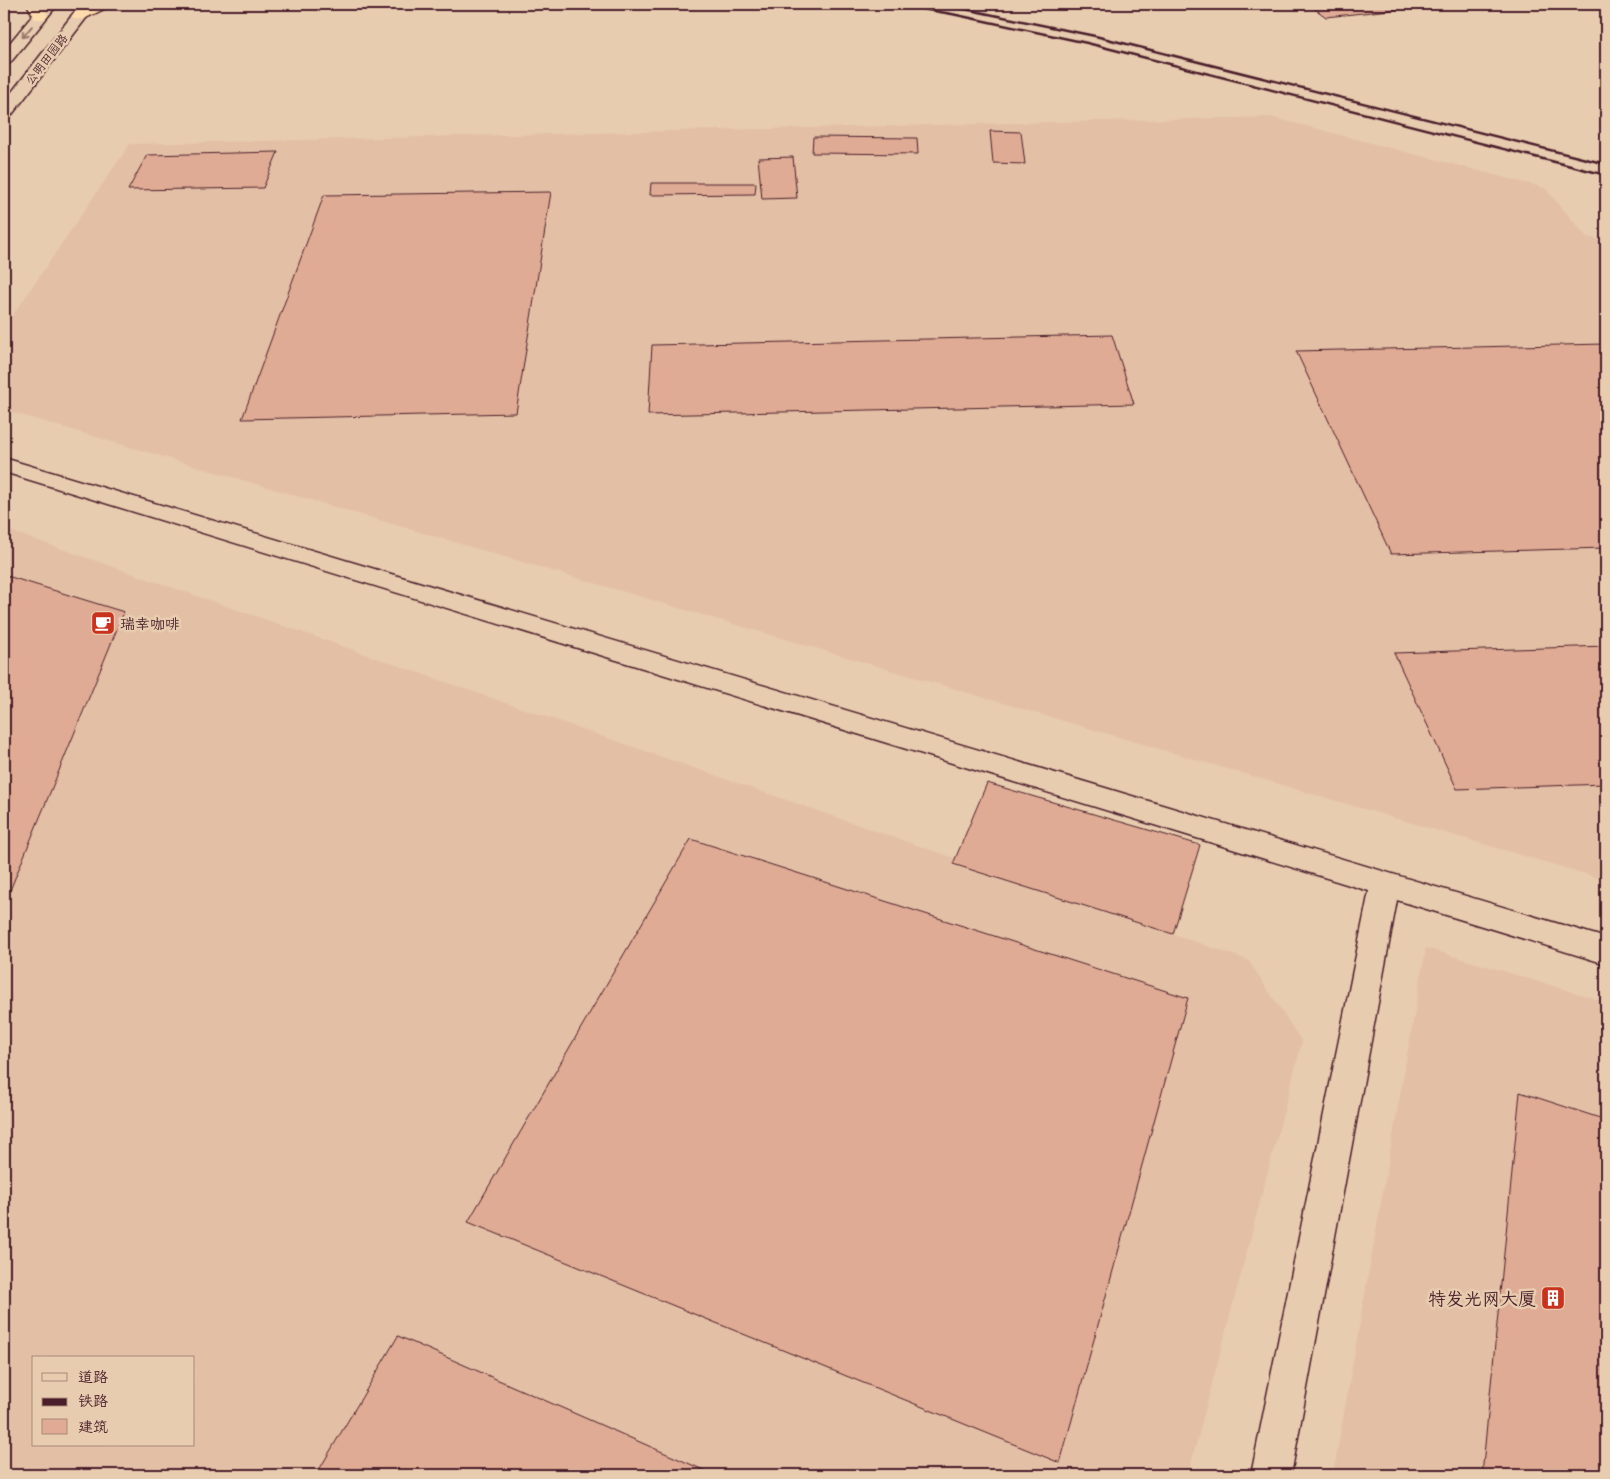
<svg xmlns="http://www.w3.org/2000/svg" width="1610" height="1479" font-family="Delius,'LXGW WenKai TC',sans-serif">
<rect width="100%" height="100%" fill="#e8ccaf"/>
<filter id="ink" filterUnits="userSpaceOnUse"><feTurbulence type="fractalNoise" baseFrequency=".02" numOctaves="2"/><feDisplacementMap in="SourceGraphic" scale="10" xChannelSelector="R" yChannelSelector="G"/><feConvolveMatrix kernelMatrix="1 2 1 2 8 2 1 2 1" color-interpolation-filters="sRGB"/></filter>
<g filter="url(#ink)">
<!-- built -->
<path fill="#e3bfa5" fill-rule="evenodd" d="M1271 117 1545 188 1587 237 1606 241V880L4 410V328L130 144Z
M4 529 1248 960 1302 1042 1188 1475H4ZM34 1358H194V1445H34Z
M1426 948 1606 1002V1475H1333Z"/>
<!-- building -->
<path fill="#e0ab94" stroke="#4a1f2b" d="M1328 4H1445L1326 17 1311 6Z
M990 131 1021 132 1025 164 993 163Z
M813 137 917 138 918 154 812 153Z
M278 152 263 188 128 190 147 155Z
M793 157 797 198 762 199 758 158Z
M651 183H756L755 194 650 195Z
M551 192 516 413 242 419 324 195Z
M1112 335 1134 404 648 415 652 345Z
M1606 344V548L1391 554 1296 351Z
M4 575 124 612 4 905Z
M1606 646V784L1457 789 1394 653Z
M987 783 1200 845 1173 934 953 864Z
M691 839 1188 998 1060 1463 468 1222Z
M1520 1092 1606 1120V1475H1482Z
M398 1336 715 1475H316Z"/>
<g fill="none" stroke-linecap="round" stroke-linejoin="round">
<defs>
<path id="street" d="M4 458 1606 938V964L1397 900 1291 1475H1251L1369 891 4 472Z"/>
<path id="secondary" d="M42 4H58L10 63 4 65V50Z
M81 4H97L10 117 4 118V102Z"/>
<path id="highway" d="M27 4H42L48 16 45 19H35Z
M92 4H111L108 7 84 19H74L71 16 74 13Z"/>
</defs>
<!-- street casing -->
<use href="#street" stroke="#4a1f2b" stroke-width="3"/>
<!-- secondary casing -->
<use href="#secondary" stroke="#4a1f2b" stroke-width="3"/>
<!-- highway casing -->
<use href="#highway" stroke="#4a1f2b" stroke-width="3"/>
<!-- street -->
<use href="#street" fill="#e8ccaf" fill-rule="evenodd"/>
<!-- secondary -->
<use href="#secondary" fill="#e8ccaf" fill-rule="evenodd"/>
<!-- highway -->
<use href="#highway" fill="#fedbac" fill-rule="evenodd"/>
<!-- rail -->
<path stroke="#4a1f2b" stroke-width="2.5" d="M892 4 952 14 1087 43 1606 175
M940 4 1095 36 1606 164"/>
</g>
<!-- one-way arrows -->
<defs><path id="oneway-shaft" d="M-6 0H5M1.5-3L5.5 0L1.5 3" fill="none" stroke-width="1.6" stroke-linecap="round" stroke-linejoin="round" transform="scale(1.25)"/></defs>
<use stroke="#99766d" href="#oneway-shaft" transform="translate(27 32) rotate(130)"/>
</g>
<!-- icons -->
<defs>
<symbol id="cafe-square" viewBox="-11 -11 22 22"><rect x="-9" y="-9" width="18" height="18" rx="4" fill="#c8321e" stroke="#e8ccaf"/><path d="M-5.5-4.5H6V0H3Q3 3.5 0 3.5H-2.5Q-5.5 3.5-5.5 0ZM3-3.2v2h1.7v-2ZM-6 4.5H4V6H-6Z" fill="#fff"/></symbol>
<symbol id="building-square" viewBox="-11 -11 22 22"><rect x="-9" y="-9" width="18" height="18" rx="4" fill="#c8321e" stroke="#e8ccaf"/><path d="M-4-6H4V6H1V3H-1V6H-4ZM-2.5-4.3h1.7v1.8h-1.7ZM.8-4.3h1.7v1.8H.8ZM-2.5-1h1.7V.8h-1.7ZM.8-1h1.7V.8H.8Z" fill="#fff"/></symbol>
</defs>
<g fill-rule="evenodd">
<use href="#cafe-square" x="89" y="609" width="28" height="28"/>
<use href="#building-square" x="1539" y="1284" width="28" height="28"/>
</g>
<g text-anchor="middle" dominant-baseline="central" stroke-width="5" stroke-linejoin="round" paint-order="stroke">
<!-- far-street labels -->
<g font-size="12" fill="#4a1f2b" stroke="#e8ccaf">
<text transform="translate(46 59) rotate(-52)">公明田园路</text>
</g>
<!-- poi labels -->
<g font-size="15" fill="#4a1f2b" stroke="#e8ccaf" text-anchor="start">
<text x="120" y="623">瑞幸咖啡</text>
</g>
<!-- near-poi labels -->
<g font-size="18" fill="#4a1f2b" stroke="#e8ccaf" text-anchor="end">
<text x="1536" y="1298">特发光网大厦</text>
</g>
</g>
<!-- margin -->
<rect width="1610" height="1479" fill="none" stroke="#e8ccaf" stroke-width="20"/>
<rect x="10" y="10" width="1590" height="1459" fill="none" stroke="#4a1f2b" stroke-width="2" filter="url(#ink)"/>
<!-- legend -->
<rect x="32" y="1356" width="162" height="90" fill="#e8ccaf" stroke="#a9877a"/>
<rect x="42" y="1373" width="25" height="8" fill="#e8ccaf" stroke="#a9877a"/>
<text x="78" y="1382" font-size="15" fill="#4a1f2b">道路</text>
<rect x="42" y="1398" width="25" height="8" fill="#4a1f2b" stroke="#a9877a"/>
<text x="78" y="1406" font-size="15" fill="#4a1f2b">铁路</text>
<rect x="42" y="1419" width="25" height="15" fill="#e0ab94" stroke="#a9877a"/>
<text x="78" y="1432" font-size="15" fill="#4a1f2b">建筑</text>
</svg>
